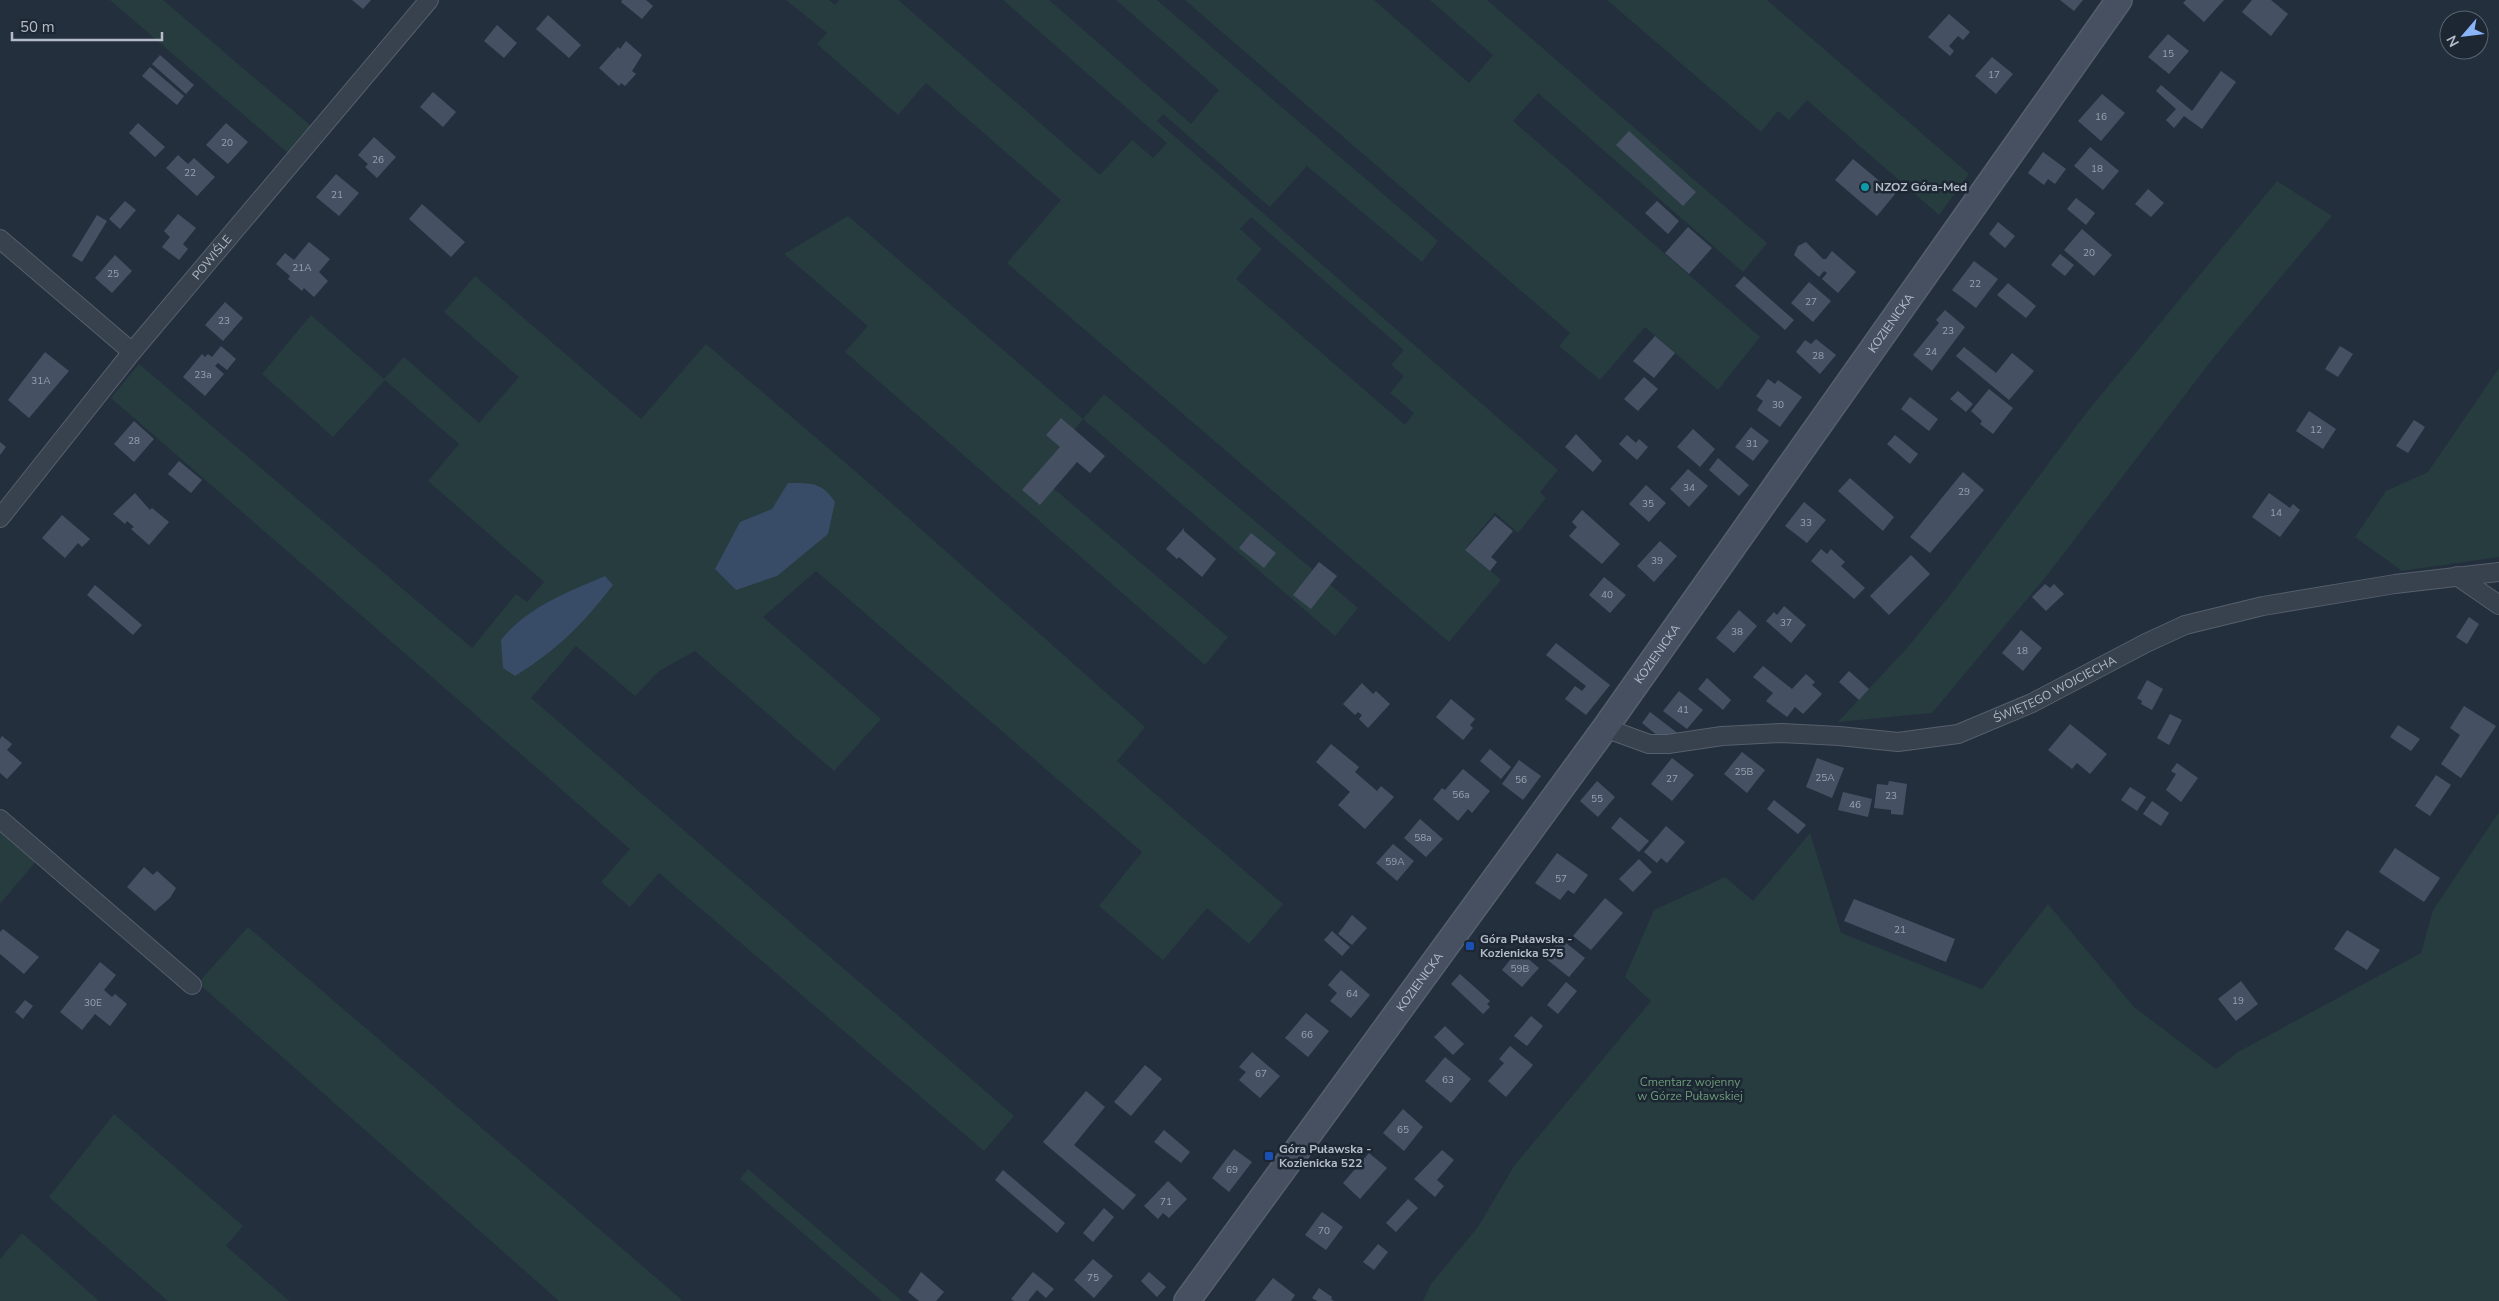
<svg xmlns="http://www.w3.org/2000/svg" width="2499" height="1301" font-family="'Nunito Sans',sans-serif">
<rect width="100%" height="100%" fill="#242f3e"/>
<!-- green -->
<path fill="#263c3f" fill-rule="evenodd" d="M110 0H163L311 126 288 153Z
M786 0H829L835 5 839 0H898L1100 175 1132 140 1153 158 1167 143 1003 0H1049L1191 124 1219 90 1116 0H1157L1438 241 1422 262 1307 166 1270 207 1163 114 1157 121 1558 470 1540 492 1546 498 1518 533 1495 513 1465 549 1501 580 1449 642 1007 263 1061 200 926 83 898 115 817 44 827 33ZM1251 217 1404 350 1391 365 1404 376 1390 393 1414 413 1405 425 1236 279 1262 249 1240 229Z
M1185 0H1374L1469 83 1493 55 1430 0H1487L1767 243 1743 272 1538 93 1513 121 1760 337 1718 390 1645 327 1600 380 1559 346 1570 333Z
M1607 0H1767L1969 174 1939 215 1807 100 1789 120 1778 111 1761 132Z
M2277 181 2332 216 2214 357 2048 574 1932 713 1838 722 1907 648 1954 590 2087 412Z
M848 216 1083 419 1104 394 1358 608 1335 636 1083 419 1039 476 1228 637 1205 665 845 352 868 326 784 254Z
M475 276 641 419 706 344 855 471 1145 727 1117 761 1283 904 1249 944 1207 908 1163 960 1099 906 1142 852 816 571 763 617 881 719 834 771 695 651 659 671 635 696 576 646 531 698 1014 1116 984 1151 659 873 630 907 601 882 630 849 111 398 139 364 472 648 516 594 527 602 544 582 428 481 459 444 385 380 333 437 262 374 311 315 384 379 404 357 479 423 519 377 444 312Z
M2499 368V557L2402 571 2355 537 2386 491 2428 472Z
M2499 812V1301H1423L1431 1284 1478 1227 1514 1166 1651 1001 1625 977 1654 910 1725 877 1753 901 1810 833 1841 933 1982 989 2048 904 2134 1007 2216 1069 2238 1052 2421 953 2433 910Z
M0 830 37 860 0 904Z
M248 927 683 1301H559L198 983Z
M114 1114 243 1226 226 1246 289 1301H168L49 1197Z
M748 1169 902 1301H882L740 1179Z
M22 1233 99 1301H0V1259Z"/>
<!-- water -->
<path fill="#394c67" d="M788 483C811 483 822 482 835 502L828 534 777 576 736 590 715 569 740 522 772 509Z
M605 576 613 585C584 623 556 651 515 676L503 668 501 640C527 607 568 592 605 576Z"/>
<!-- building -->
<path fill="#455162" d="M352 0H371L363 9Z
M622 0H646L653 6 642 19 621 2Z
M2060 0H2083L2074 11Z
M2186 0H2224L2204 22 2183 3Z
M2252 0H2271L2288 14 2271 36 2242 12Z
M1949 14 1970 32 1963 40 1958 36 1949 46 1954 51 1950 56 1928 37Z
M548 15 581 45 569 58 536 29Z
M497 25 517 43 504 58 484 41Z
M2168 34 2189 51 2169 74 2148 57Z
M626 41 642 55 632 71 636 74 625 86 621 83 619 86 599 68 618 47 620 49Z
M160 55 194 85 186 94 152 64Z
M1992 57 2013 74 1996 94 1975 76Z
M150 67 184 96 177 105 142 76Z
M2221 71 2236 82 2202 129 2184 116 2174 128 2166 120 2176 109 2156 91 2161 85 2192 111Z
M433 92 456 112 443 127 420 107Z
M2102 94 2125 113 2101 141 2078 121Z
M138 123 165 147 155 157 129 133Z
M226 123 248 142 228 164 206 145Z
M1629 131 1696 192 1683 206 1616 145Z
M374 137 396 157 377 178 365 167 368 164 358 155Z
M2090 147 2119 171 2103 190 2074 166Z
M2043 152 2066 169 2055 184 2048 179 2044 185 2028 173Z
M178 155 188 164 194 158 215 177 197 196 166 168Z
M1853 159 1895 194 1877 216 1835 180Z
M336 174 359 193 339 216 316 197Z
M2148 189 2164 203 2151 217 2135 204Z
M2076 198 2095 213 2086 225 2067 209Z
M125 201 136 210 120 229 109 219Z
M1657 201 1679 221 1668 234 1645 213Z
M422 204 465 242 451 257 409 219Z
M178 214 196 228 183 244 188 249 179 260 162 247 170 237 164 231Z
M97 215 107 221 82 262 72 256Z
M1998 222 2015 236 2005 248 1989 234Z
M1688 227 1712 248 1689 274 1665 253Z
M2082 229 2112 255 2094 276 2064 250Z
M309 242 330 259 319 272 328 281 314 297 304 288 302 291 288 279 290 276 276 264 285 253 294 260Z
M1806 242 1823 259H1826L1832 251 1856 272 1838 293 1822 279 1827 273 1824 271 1819 277 1794 255 1798 246Z
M2060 254 2074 265 2065 276 2051 265Z
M115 255 132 271 112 293 95 278Z
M1974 261 1998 279 1976 308 1952 290Z
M1744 276 1794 320 1785 330 1735 286Z
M1809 282 1831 301 1813 322 1791 303Z
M2008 283 2036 306 2026 318 1997 295Z
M225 302 243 318 223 341 205 325Z
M1945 310 1965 327 1932 371 1913 355 1939 323 1936 320Z
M1655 336 1675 353 1654 378 1633 361Z
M1816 339 1836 355 1820 374 1796 352 1805 340 1811 344Z
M221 346 236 359 227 370 218 363 215 366 224 374 205 396 183 377 202 354 205 357 208 354 212 357Z
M2340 346 2353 354 2338 377 2325 369Z
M1964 347 1996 373 2012 353 2034 371 2009 400 1956 356Z
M45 352 69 371 29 418 8 400Z
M1644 377 1658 389 1638 411 1624 399Z
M1768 379 1775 384 1778 380 1802 397 1780 427 1757 410 1763 401 1756 396Z
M1989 389 2013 408 1993 434 1980 424 1982 421 1971 411Z
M1958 391 1973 404 1966 412 1950 399Z
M1910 397 1938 419 1929 431 1901 409Z
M2309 411 2336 429 2323 449 2296 431Z
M1061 418 1105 456 1090 473 1077 462 1040 505 1022 490 1060 447 1046 435Z
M2414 420 2425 427 2408 453 2396 446Z
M134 421 154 439 134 462 114 444Z
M1751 427 1769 441 1753 461 1735 447Z
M1693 429 1715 449 1700 467 1677 447Z
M1576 434 1602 461 1593 472 1565 447Z
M1627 435 1636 443 1639 439 1648 447 1637 460 1619 444Z
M1895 435 1918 454 1910 464 1887 444Z
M0 442 6 447 0 455Z
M1718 458 1749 485 1739 496 1709 470Z
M179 461 202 480 191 493 168 474Z
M1688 469 1708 486 1689 507 1670 489Z
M1963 472 1984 490 1930 553 1910 537Z
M1850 478 1894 517 1883 531 1838 491Z
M1646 485 1666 503 1649 522 1629 504Z
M135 493 150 510 152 508 169 522 149 545 131 529 134 527 127 521 125 524 113 514Z
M2269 493 2290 508 2293 504 2300 510 2280 537 2252 517Z
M1804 502 1826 520 1807 543 1785 526Z
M1582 510 1620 544 1602 564 1569 536 1577 527 1572 522Z
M62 515 90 539 82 547 78 543 65 558 42 538Z
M1495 516 1513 531 1491 557 1497 562 1490 571 1465 550Z
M1184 528V531L1216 559 1202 577 1179 557 1177 559 1166 549Z
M1251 533 1276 553 1264 568 1239 548Z
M1660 541 1677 556 1654 582 1637 566Z
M1821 549 1827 554 1831 549 1845 562 1841 566 1865 588 1854 599 1811 561Z
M1911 555 1930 574 1889 615 1870 596Z
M1319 562 1337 576 1311 609 1293 595Z
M1604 577 1626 595 1610 613 1589 595Z
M2045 584 2050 588 2054 584 2064 594 2046 611 2032 597Z
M95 585 142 625 133 635 87 595Z
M1784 606 1806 625 1791 643 1766 621 1774 612 1777 615Z
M1739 610 1757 626 1734 653 1716 638Z
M2469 617 2479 624 2467 644 2456 637Z
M2021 630 2042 648 2023 671 2002 653Z
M1556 643 1610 685 1586 715 1565 699 1575 686 1582 691 1586 686 1546 655Z
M1763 666 1792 689 1806 674 1815 682 1812 685 1822 694 1803 714 1795 707 1787 717 1766 701 1773 693 1753 677Z
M1849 671 1869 689 1859 700 1839 682Z
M1707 678 1731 700 1723 710 1698 689Z
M2147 680 2163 689 2152 710 2141 704 2142 701 2137 698Z
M1362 683 1373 694 1376 691 1390 704 1368 728 1359 719 1362 715 1358 712 1355 715 1343 704Z
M1679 691 1703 710 1687 729 1663 711Z
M1451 699 1475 719 1470 725 1473 728 1463 740 1436 717Z
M2464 706 2496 726 2461 778 2441 764 2460 735 2450 728Z
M1650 712 1680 735 1658 736 1642 723Z
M2170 714 2182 720 2169 745 2157 738Z
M2070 724 2107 754 2090 774 2077 763 2072 769 2048 750Z
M2398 725 2420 739 2411 751 2390 737Z
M2 736 12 744 7 750 22 763 7 779 0 773V739Z
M1331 744 1359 767 1355 772 1377 791 1381 786 1394 797 1365 829 1338 805 1350 792 1316 762Z
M1490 749 1511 767 1501 779 1480 761Z
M1742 752 1765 770 1747 793 1724 774Z
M1672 758 1694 775 1672 801 1651 784Z
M1817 758 1844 768 1832 798 1806 787Z
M1519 760 1541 776 1523 800 1502 784Z
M2177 763 2198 778 2181 802 2166 790 2176 774 2171 771Z
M1463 769 1490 791 1472 813 1468 809 1458 821 1433 799 1442 788 1445 790Z
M2436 775 2451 785 2430 816 2415 806Z
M1597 781 1615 797 1598 817 1580 801Z
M1889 781 1907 784 1903 815 1891 814V810L1874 808 1877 784 1888 785Z
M2130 787 2146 797 2137 811 2121 800Z
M1843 792 1872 799 1868 817 1838 810Z
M1774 800 1806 825 1798 834 1767 809Z
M2152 801 2169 813 2161 826 2143 814Z
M1620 817 1649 841 1639 852 1611 828Z
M1420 819 1443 839 1426 857 1404 838Z
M1666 826 1685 842 1667 863 1661 858 1657 863 1644 852Z
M1393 844 1414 861 1397 881 1376 863Z
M2395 848 2440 878 2424 902 2379 872Z
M1557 853 1588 875 1574 894 1568 890 1560 900 1535 883Z
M1639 859 1652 872 1633 892 1619 879Z
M144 867 153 875 157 871 176 888 170 898 155 911 127 887Z
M1605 898 1623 913 1591 950 1573 936Z
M1854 899 1955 939 1946 962 1844 921Z
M1352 915 1367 928 1352 945 1338 934Z
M3 929 39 957 24 974 0 954V932Z
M2347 930 2380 950 2367 970 2334 949Z
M1332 931 1350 947 1342 956 1324 940Z
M1561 939 1585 958 1569 977 1545 958Z
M1518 950 1539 968 1522 987 1502 970Z
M100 962 116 975 104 990 112 997 115 994 127 1004 110 1026 95 1014 82 1030 60 1012Z
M1341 970 1370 995 1351 1018 1330 1001 1337 993 1328 985Z
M1460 974 1490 1001 1487 1004 1490 1007 1483 1014 1451 984Z
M2241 981 2258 1004 2236 1021 2218 999Z
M1566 982 1577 991 1558 1014 1547 1005Z
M25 1000 33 1006 23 1019 15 1012Z
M1306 1013 1329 1031 1308 1057 1285 1038Z
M1531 1016 1543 1026 1527 1046 1514 1036Z
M1445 1026 1464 1044 1453 1055 1434 1037Z
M1510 1046 1533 1065 1506 1097 1488 1081 1504 1063 1499 1059Z
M1252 1052 1280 1076 1260 1098 1239 1080 1246 1072 1239 1067Z
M1445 1057 1471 1079 1451 1103 1425 1081Z
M1145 1065 1162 1079 1131 1116 1114 1102Z
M1086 1091 1105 1107 1074 1145 1136 1195 1123 1210 1043 1142Z
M1403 1109 1423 1127 1404 1151 1383 1133Z
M1164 1130 1190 1152 1181 1163 1154 1142Z
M1234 1149 1252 1162 1229 1192 1212 1178Z
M1442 1150 1454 1160 1437 1180 1444 1186 1435 1197 1414 1179Z
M1369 1153 1387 1168 1360 1199 1343 1183Z
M1003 1170 1065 1223 1057 1233 995 1180Z
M1168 1181 1187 1199 1169 1218 1163 1213 1158 1219 1144 1206Z
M1408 1199 1418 1208 1396 1232 1386 1223Z
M1104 1208 1114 1217 1093 1242 1083 1233Z
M1322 1212 1343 1227 1326 1250 1305 1235Z
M1378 1244 1388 1252 1374 1270 1363 1262Z
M1093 1259 1113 1276 1094 1298 1074 1280Z
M921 1272 944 1292 936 1301H919L908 1292Z
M1033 1272 1054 1289 1046 1298 1037 1290 1028 1301H1014L1011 1299Z
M1149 1272 1166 1287 1157 1297 1141 1281Z
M1273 1278 1295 1295 1291 1301H1255Z
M1319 1288 1332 1297 1331 1299 1334 1301H1317L1312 1298Z"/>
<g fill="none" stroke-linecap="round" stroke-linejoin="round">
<defs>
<g id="street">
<path d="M0 239 132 352"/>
<path id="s1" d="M0 518 132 352 429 0"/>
<path d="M2457 576 2499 605"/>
<path id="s2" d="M1605 728 1649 744H1668L1722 736 1782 733 1839 736 1898 742 1958 734 2032 703 2146 643 2185 625 2263 606 2395 584 2499 572"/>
<path d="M0 819 192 985"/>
</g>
<g id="secondary">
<path id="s3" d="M1187 1301 1605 728 2119 0"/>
</g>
</defs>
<!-- street casing -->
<use href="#street" stroke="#565f6c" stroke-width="20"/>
<!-- secondary casing -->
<use href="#secondary" stroke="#565f6c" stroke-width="28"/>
<!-- street -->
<use href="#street" stroke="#38414e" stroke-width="18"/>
<!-- secondary -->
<use href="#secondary" stroke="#465061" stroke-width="25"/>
</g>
<!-- markers -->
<circle fill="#0f9aa8" stroke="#1d2633" stroke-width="2" cx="1865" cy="187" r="5"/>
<g fill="#1a4fb4" stroke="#1d2633" stroke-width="2">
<rect x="1465" y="941" width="10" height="10" rx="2.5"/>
<rect x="1264" y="1151" width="10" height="10" rx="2.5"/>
</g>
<g text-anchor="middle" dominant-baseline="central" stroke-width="5" stroke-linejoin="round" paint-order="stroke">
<!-- number labels -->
<g font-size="10" fill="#98a1af">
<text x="2168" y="54">15</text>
<text x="1994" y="75">17</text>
<text x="2101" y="117">16</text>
<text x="227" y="143">20</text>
<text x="378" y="160">26</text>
<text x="2097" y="169">18</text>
<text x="190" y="173">22</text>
<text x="337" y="195">21</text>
<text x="2089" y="253">20</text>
<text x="302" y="268">21A</text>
<text x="113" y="274">25</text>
<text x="1975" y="284">22</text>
<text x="1811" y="302">27</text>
<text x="224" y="321">23</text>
<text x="1948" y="331">23</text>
<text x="1931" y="352">24</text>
<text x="1818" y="356">28</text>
<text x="203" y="375">23a</text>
<text x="41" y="381">31A</text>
<text x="1778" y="405">30</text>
<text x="2316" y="430">12</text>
<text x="134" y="441">28</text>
<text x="1752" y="444">31</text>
<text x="1689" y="488">34</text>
<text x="1964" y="492">29</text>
<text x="1648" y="504">35</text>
<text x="2276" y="513">14</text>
<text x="1806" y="523">33</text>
<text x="1657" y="561">39</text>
<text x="1607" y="595">40</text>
<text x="1786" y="623">37</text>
<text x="1737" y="632">38</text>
<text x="2022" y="651">18</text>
<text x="1683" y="710">41</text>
<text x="1744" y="772">25B</text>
<text x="1825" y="778">25A</text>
<text x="1672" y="779">27</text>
<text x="1521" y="780">56</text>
<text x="1461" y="795">56a</text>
<text x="1891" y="796">23</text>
<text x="1597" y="799">55</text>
<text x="1855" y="805">46</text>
<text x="1423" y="838">58a</text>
<text x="1395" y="862">59A</text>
<text x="1561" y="879">57</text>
<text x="1900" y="930">21</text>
<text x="1520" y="969">59B</text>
<text x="1352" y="994">64</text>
<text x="2238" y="1001">19</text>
<text x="93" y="1003">30E</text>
<text x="1307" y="1035">66</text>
<text x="1261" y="1074">67</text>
<text x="1448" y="1080">63</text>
<text x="1403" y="1130">65</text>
<text x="1232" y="1170">69</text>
<text x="1166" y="1202">71</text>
<text x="1324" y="1231">70</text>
<text x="1093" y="1278">75</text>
</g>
<!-- poi labels -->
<g font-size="12" font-weight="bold" fill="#b4bcc9" stroke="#1d2633" text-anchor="start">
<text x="1875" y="187">NZOZ Góra-Med</text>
<text x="1480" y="939">Góra Puławska -<tspan x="1480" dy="14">Kozienicka 575</tspan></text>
<text x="1279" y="1149">Góra Puławska -<tspan x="1279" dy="14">Kozienicka 522</tspan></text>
</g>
<!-- street labels -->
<g font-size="12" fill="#b4bcc9" stroke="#1d2633">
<text stroke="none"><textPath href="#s1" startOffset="336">POWIŚLE</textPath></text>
<text stroke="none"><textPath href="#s3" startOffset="1205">KOZIENICKA</textPath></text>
<text stroke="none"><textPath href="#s3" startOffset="800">KOZIENICKA</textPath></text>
<text stroke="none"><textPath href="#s2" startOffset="464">ŚWIĘTEGO WOJCIECHA</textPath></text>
<text stroke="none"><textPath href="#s3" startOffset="395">KOZIENICKA</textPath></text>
</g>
<!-- park labels -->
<g font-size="12" fill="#6b9a76" stroke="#1d2633">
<text x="1690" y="1082">Cmentarz wojenny<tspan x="1690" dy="14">w Górze Puławskiej</tspan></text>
</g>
</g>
<!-- north arrow -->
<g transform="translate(2464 35) rotate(242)"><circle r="24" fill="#1d2633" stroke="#59626f"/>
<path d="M0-4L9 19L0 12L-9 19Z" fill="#8ab4f8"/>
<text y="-8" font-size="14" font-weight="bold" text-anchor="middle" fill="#b4bcc9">N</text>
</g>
<!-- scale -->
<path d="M12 32v8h150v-8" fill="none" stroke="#b4bcc9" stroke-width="2.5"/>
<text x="20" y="32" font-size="15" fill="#b4bcc9" stroke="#1d2633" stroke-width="4" paint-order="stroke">50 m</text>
</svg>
